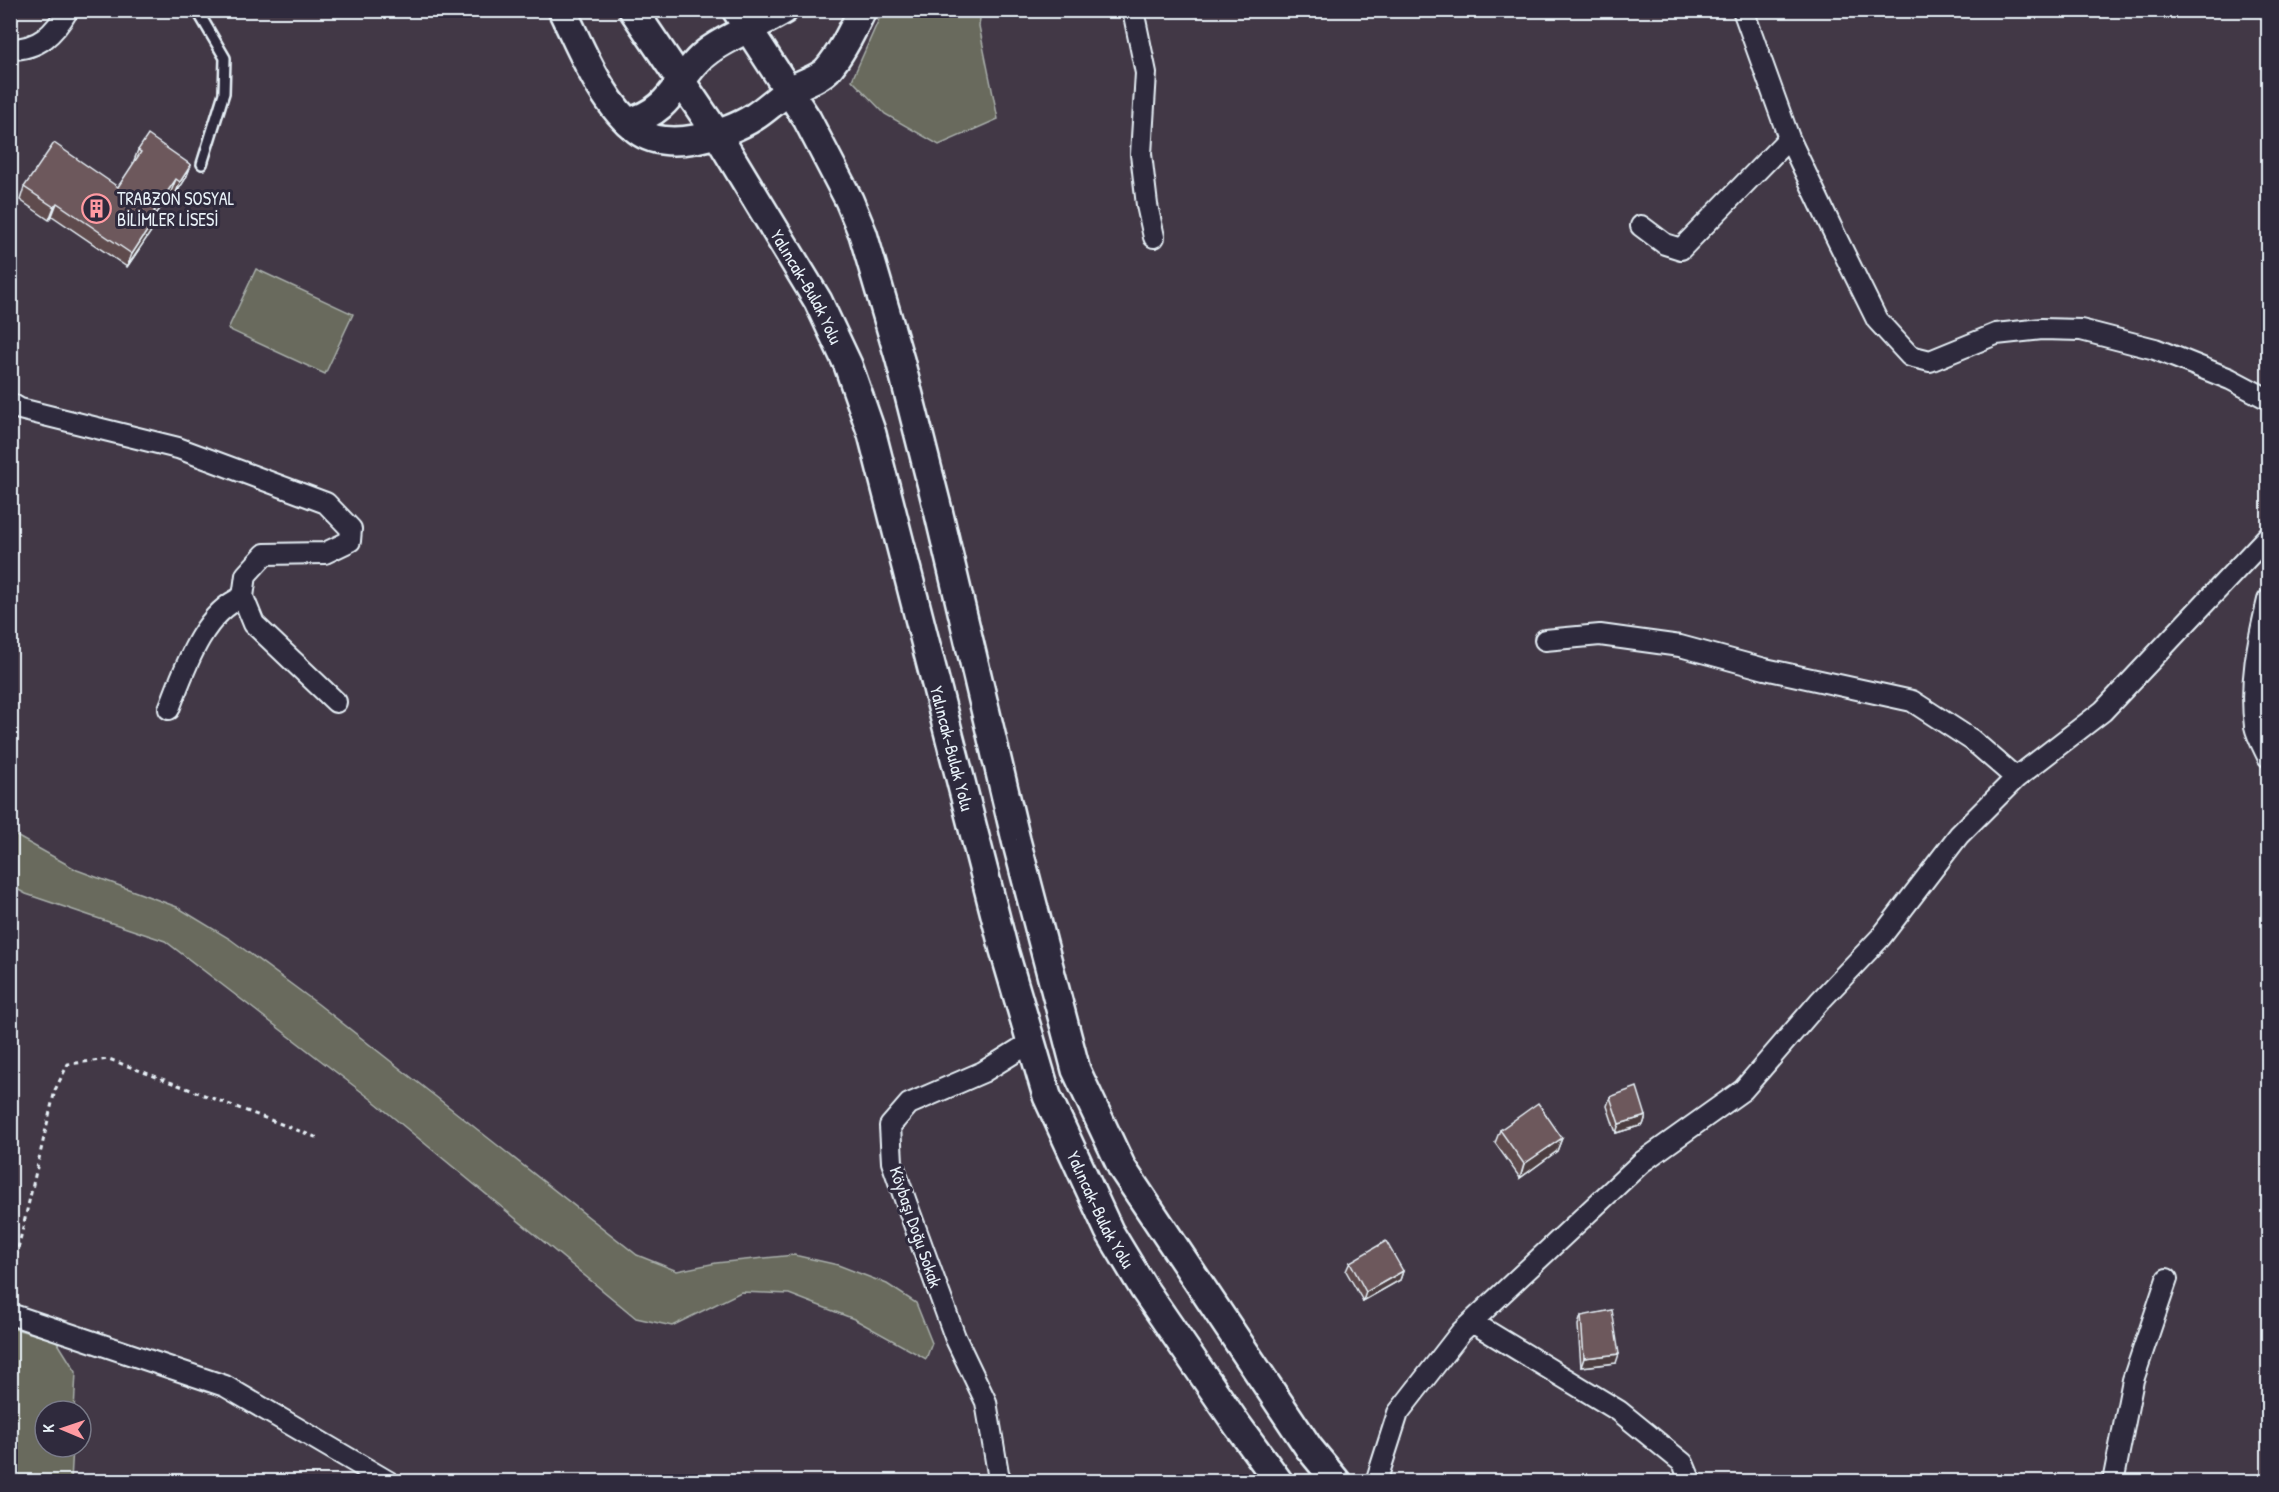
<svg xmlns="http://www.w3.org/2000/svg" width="2279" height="1492" font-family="'Patrick Hand',sans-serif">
<rect width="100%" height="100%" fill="#423846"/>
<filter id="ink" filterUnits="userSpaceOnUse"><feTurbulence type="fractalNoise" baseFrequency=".0167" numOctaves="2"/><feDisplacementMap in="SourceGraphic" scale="12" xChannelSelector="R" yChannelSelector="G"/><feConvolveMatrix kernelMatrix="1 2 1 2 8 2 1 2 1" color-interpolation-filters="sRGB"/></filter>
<g filter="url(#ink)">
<!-- green -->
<path fill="#696b5d" stroke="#a8aeaa" stroke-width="1.5" d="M883 10 981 11 979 26 998 119 939 145 885 114 852 80Z
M256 269 353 314 325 374 228 329Z
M11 833 77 870 177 907 230 939 318 1004 637 1255 677 1271 716 1263 794 1255 838 1265 887 1284 916 1303 932 1343 926 1359 854 1319 789 1294 741 1292 672 1326 636 1318 371 1099 165 941 26 894 11 886Z
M11 1328 56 1340 76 1372 74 1411H45V1447H73L71 1481H11Z"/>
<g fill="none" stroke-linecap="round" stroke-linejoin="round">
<defs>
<path id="lane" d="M197 10 225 58 224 93 202 164"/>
<path id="street" d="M1133 10 1146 73 1141 154 1147 205 1154 237
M1743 10 1789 138 1834 233 1877 320 1910 356 1930 361 1996 334 2042 329 2081 330 2155 349 2230 379 2268 399
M10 49C39 49 54 34 68 10
M1641 226 1665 244 1681 249 1789 138
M10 403 20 409 178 448 326 503 351 529 350 541 325 553 265 554 246 575 243 597 254 624 336 702
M2268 600C2258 641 2249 684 2255 726 2257 736 2264 748 2268 757
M1545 640 1600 635 1680 646 1765 669 1912 701 1972 740 2016 778
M169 709C184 671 202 613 243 597
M10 1314 225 1386 389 1482
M1472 1322 1619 1411 1683 1463 1691 1482
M1002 1482 998 1473 986 1402 955 1337 906 1202 892 1162 890 1126 909 1104 983 1072 1031 1042
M1376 1482 1398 1413 1461 1332 1642 1162 1743 1090 1819 1002 1881 937 1959 835 2016 778 2103 711 2268 536
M2113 1482 2133 1380 2167 1279"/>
<g id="secondary">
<path d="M562 10C581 48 602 104 637 130 666 153 726 135 754 117 767 109 778 97 791 90 803 82 817 80 827 70 841 54 853 30 862 10"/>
<path id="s1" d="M633 10 717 134 818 301 848 365 872 434 1004 950 1047 1096 1109 1231 1144 1289 1238 1426 1279 1482"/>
<path d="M736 10 807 119 849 200 863 234 900 360 938 510 1016 840 1076 1070 1122 1168 1309 1448 1337 1482"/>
<path d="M628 122C675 111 678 72 710 50 732 34 760 25 784 10"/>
</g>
</defs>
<!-- lane casing -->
<use href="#lane" stroke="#e8f1f8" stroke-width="14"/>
<!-- street casing -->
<use href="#street" stroke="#e8f1f8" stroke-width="24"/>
<!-- secondary casing -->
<use href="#secondary" stroke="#e8f1f8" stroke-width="32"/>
<!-- path -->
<path stroke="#e8f1f8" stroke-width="3" stroke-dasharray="4.5 4.5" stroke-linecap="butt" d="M10 1283 55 1090 68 1064 109 1059 318 1138"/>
<!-- lane -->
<use href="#lane" stroke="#2f2a3d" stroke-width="9"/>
<!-- street -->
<use href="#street" stroke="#2f2a3d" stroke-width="20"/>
<!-- secondary -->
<use href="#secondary" stroke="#2f2a3d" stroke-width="27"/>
</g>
<!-- wall -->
<path fill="#5e4c4e" stroke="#e8f1f8" stroke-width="1.5" d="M138 150 191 165 186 178 175 195 171 192 157 213 154 227 127 267 52 216 49 220 20 200 24 187H118L134 164 133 163Z
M1610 1097 1646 1116 1643 1125 1616 1133 1607 1106Z
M1500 1130 1562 1138 1557 1151 1520 1178 1495 1143Z
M1350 1262 1403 1271 1400 1280 1363 1301 1346 1271Z
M1581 1316 1616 1363 1581 1367 1578 1325Z"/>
<!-- shaded-wall -->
<path fill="#4c3e40" stroke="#e8f1f8" stroke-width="1.5" d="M10 14H17L12 27 10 28Z
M191 165 186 178 175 195 180 182Z
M176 179 171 192 149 225 154 211Z
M57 203 52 216 49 220 54 207Z
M158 214 154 227 127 267 132 254Z
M1646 1116 1643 1125 1616 1133 1619 1124Z
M1562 1138 1557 1151 1520 1178 1524 1164Z
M1403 1271 1400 1280 1363 1301 1366 1292Z
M1619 1354 1616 1363 1581 1367 1584 1358Z"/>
<!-- building -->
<path fill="#6d585b" stroke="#e8f1f8" stroke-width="1.5" d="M10 10H16L17 14H10Z
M148 135 191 165 180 182 176 179 154 211 158 214 132 254 57 203 54 207 24 187 54 143 118 187 141 152 138 150Z
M1637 1087 1646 1116 1619 1124 1610 1097Z
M1538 1103 1562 1138 1524 1164 1500 1130Z
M1386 1241 1403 1271 1366 1292 1350 1262Z
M1612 1310 1619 1354 1584 1358 1581 1316Z"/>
</g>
<!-- icons -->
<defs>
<symbol id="building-ring" viewBox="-11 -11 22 22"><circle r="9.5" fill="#2f2a3d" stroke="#ff9aa2" stroke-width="1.5"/><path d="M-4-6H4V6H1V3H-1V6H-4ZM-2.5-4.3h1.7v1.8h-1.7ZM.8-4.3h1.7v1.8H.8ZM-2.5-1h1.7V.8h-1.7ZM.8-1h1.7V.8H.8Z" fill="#ff9aa2"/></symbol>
</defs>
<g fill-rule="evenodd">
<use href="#building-ring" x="80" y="192" width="33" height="33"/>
</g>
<g text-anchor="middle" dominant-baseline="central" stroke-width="6" stroke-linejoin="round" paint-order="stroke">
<!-- poi labels -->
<g font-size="18" fill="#e8f1f8" stroke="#2f2a3d" text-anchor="start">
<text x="117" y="198">TRABZON SOSYAL<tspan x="117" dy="21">BİLİMLER LİSESİ</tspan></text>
</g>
<!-- street labels -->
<g font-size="18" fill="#e8f1f8" stroke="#2f2a3d">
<text stroke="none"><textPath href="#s1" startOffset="327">Yalıncak-Bulak Yolu</textPath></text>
<text stroke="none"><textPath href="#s1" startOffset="813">Yalıncak-Bulak Yolu</textPath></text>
<text stroke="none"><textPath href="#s1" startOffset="1299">Yalıncak-Bulak Yolu</textPath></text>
<text transform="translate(916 1227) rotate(71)">Köybaşı Doğu Sokak</text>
</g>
</g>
<!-- margin -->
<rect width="2279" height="1492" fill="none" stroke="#2f2a3d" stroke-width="36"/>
<rect x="18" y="18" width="2243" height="1456" fill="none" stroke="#e8f1f8" stroke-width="2" filter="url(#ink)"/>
<!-- north arrow -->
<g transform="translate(63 1429) rotate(272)"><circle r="28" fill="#2f2a3d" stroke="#797a88" stroke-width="1.5"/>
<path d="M0-4.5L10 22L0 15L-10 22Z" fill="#ff9aa2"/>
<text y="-9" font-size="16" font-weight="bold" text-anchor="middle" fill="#e8f1f8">K</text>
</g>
</svg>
